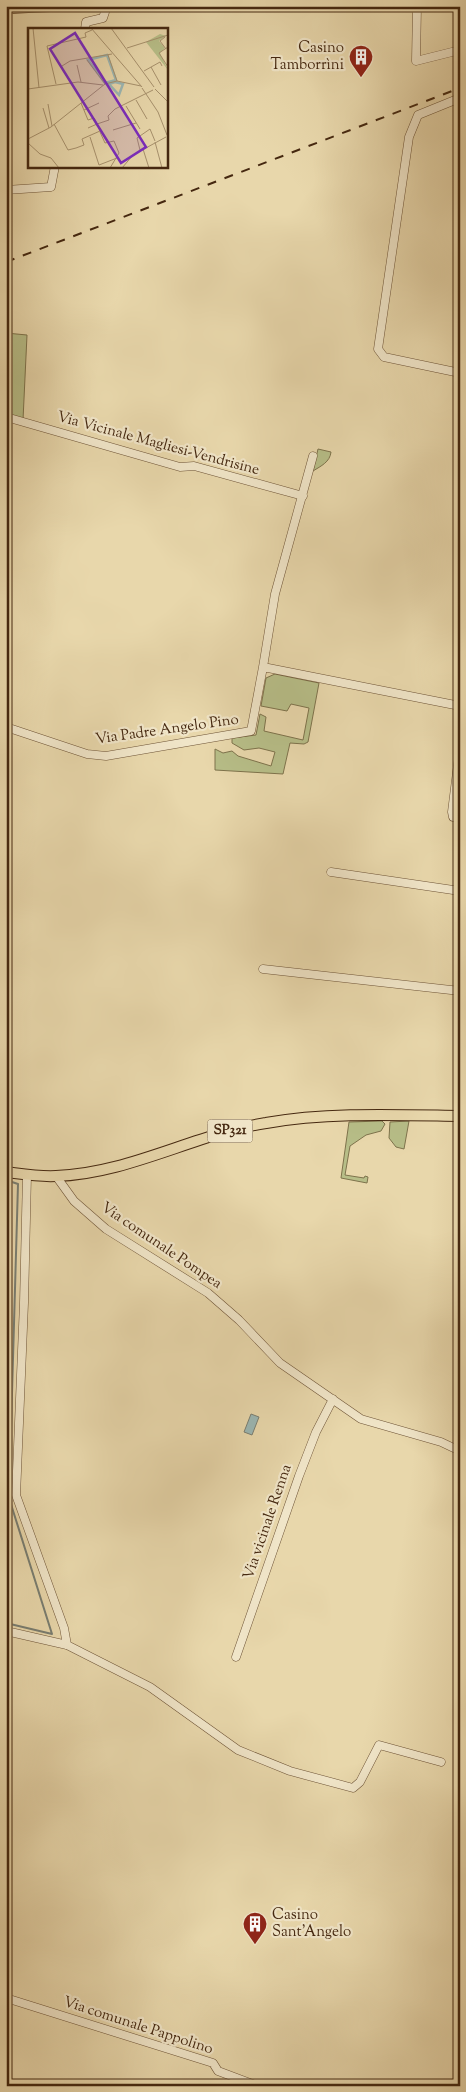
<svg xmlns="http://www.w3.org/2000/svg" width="466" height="2092" font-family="'Sorts Mill Goudy',serif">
<rect width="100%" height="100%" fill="#e8d7ab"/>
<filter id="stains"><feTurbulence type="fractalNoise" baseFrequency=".004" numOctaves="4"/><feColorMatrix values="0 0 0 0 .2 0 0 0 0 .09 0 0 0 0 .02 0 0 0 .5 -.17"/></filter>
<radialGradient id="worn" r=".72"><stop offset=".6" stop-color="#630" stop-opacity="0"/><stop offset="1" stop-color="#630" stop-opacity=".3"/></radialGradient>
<!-- green -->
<path fill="#b7be88" stroke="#7e734c" d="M6 333 27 335 23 420 6 415Z
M318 449 331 452C330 462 321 466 313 471Z
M275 674 319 683 308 742 304 744 290 743 283 774 215 770V749L223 753 232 751 238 756 271 766 275 752 259 748 244 750 232 743V738L256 735 260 714 266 717 264 731 303 740 309 708 291 704 287 711 261 706 266 678Z
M382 1121 385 1124 381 1131 366 1135 350 1146 345 1175 364 1178 365 1176 368 1177 367 1183 341 1178 349 1122Z
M409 1121 404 1149 396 1147 389 1138 390 1122Z"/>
<!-- water -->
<path fill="#9bb7b4" stroke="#797e72" d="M251 1414 259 1417 252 1435 244 1432Z"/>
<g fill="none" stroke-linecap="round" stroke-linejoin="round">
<!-- stream -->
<path stroke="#797e72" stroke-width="2" d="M6 1180 18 1184 9 1498 52 1634
M6 1623 52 1634"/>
<defs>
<path id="minor" d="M417 6 416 61 460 50
M85 29 86 22 103 18 107 6
M460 98 418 115 409 137 378 349 384 357 460 373
M6 190 51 187 55 166
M6 417 180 467 194 466 303 496
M263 667 275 594 313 456
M6 727 87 754 106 756 251 731 263 667 460 706
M460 748 452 812 453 817 460 818
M331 872 460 891
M263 969 460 991
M27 1175 24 1303 16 1495 64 1628 67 1645
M56 1176 74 1201 106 1229 208 1293 239 1320 280 1363 361 1419 441 1442 460 1451
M6 1631 67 1645 150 1687 238 1750 290 1771 353 1788 360 1782 379 1745 441 1762
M236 1657 299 1476 316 1432 333 1399
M6 1998 213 2063 218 2071 258 2086"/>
<path id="major" d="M6 8 50 6
M6 1172C22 1174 39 1177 56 1176 128 1174 195 1134 266 1123 327 1112 397 1115 460 1116"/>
</defs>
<!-- minor casing -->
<use href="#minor" stroke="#6e5437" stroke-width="9"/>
<!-- major casing -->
<use href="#major" stroke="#452810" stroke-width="12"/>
<!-- minor -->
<use href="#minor" stroke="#f0e5c8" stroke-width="8"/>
<!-- major -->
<use href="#major" stroke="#e8d7ab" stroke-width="10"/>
<!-- rail -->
<path stroke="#452810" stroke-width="2" stroke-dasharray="9 9" stroke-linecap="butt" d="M6 262 460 88"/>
</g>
<!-- icons -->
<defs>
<symbol id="building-pin" viewBox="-11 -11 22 30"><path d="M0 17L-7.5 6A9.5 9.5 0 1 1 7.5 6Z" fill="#8f2418" stroke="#f0e5c8"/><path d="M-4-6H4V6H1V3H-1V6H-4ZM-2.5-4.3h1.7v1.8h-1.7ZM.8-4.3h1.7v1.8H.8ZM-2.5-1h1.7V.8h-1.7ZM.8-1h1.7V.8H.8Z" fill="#fff"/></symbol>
</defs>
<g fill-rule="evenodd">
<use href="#building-pin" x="347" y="43" width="28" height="38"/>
<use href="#building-pin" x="241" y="1910" width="28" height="38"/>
</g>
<g text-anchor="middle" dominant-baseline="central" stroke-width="4.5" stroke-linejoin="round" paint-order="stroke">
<!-- shield labels -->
<rect fill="#f0e5c8" stroke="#786147" stroke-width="1" x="207.5" y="1119.5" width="45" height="23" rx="4"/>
<g font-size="14" font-weight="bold" fill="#452810">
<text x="230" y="1131">SP321</text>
</g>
<!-- poi labels -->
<g font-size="15" fill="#452810" stroke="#f0e5c8" text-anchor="end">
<text x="344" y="48">Casino<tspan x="344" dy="17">Tamborrìni</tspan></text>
<text x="272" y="1915" text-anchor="start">Casino<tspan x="272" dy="17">Sant'Angelo</tspan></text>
</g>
<!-- street labels -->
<g font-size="15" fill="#452810" stroke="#f0e5c8">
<text transform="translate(158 444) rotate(15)">Via Vicinale Magliesi-Vendrisine</text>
<text transform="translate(167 730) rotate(-8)">Via Padre Angelo Pino</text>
<text transform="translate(161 1246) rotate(34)">Via comunale Pompea</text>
<text transform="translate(268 1522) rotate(-71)">Via vicinale Renna</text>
<text transform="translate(138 2026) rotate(18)">Via comunale Pappolino</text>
</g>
</g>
<!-- overview -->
<g transform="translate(28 28)">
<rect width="140" height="140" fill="#e8d7ab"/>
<path d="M132 6 138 8 131 13 137 20 132 25 140 42 118 14Z" fill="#b7be88"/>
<path fill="none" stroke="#9bb7b4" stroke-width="2.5" d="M79 27 88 52 77 55 60 32ZM87 54 95 56 91 67 81 56Z"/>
<path fill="none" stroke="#a7916d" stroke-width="1" d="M5 0 11 60M63 0 114 59M83 0 126 59M137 9 132 13 138 21M140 19 131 25 140 39M99 20 140 7M80 27 89 53M59 32 77 56M49 37 53 54M34 38 42 33 84 26M123 39 133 57M116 43 132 34 134 38M28 56 19 18 58 9 57 5 64 2M114 60 130 84 139 107M0 61 50 54 75 57M127 61 140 74M108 72 119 91M53 75 60 92 66 90 69 96 60 100M20 76 24 98M98 78 112 101M15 80 21 100M56 82 71 75M26 96 40 122 48 120 56 117 54 111 72 103 69 96 81 92 80 88 87 81 125 62M85 102 108 95M72 104 77 115 86 113 91 125 82 140M62 109 71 137 89 130M0 111 23 99 77 56 89 53 113 58M127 114 134 140M0 115 12 126 23 130 31 140M115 121 121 140M112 122 109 110 122 101 127 113M94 140 105 127 138 109"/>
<path fill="#7b2cbf" fill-opacity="0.15" stroke="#7b2cbf" stroke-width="2.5" d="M47 5 118 119 93 135 22 21Z"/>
<rect width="140" height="140" fill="none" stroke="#452810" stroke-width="2.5"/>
</g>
<!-- margin -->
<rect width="466" height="2092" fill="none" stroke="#e8d7ab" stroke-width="25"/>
<rect x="8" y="8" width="451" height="2077" fill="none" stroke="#452810" stroke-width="2.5"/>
<rect x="12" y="12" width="441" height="2067" fill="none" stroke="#452810"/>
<rect width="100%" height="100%" filter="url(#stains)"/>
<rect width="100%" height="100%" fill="url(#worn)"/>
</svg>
